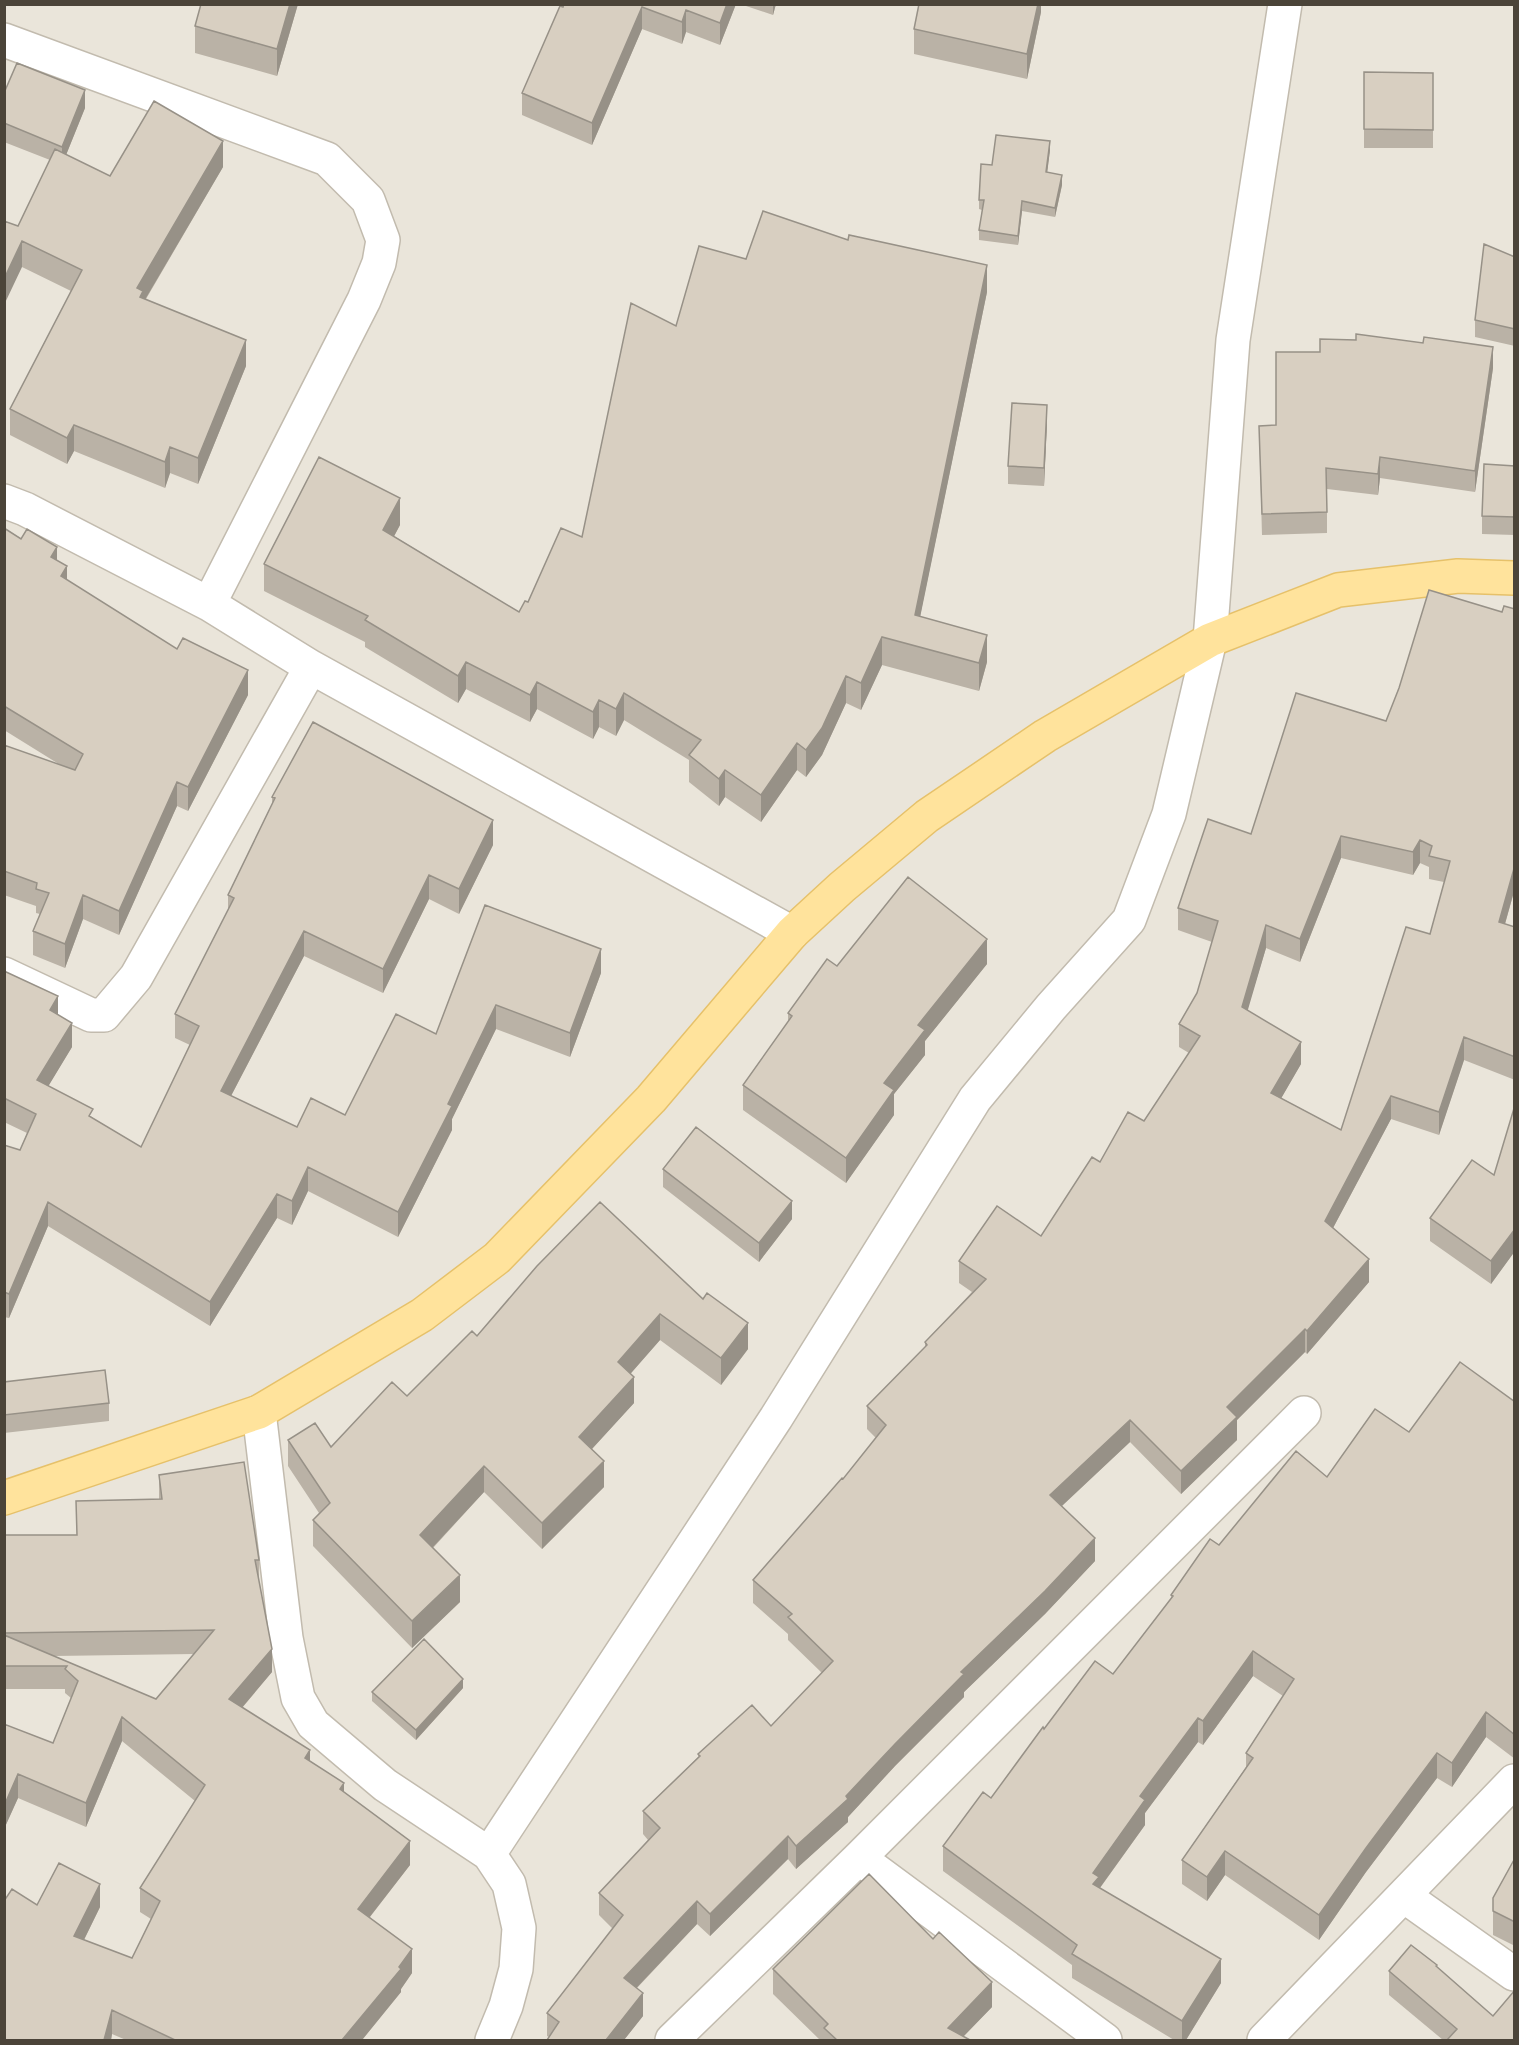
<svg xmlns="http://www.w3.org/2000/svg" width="1519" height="2045" font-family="'Space Grotesk',sans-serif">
<rect width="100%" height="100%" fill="#f6f3ec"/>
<!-- residential -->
<path fill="#eae5da" d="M5 5H1514V2040H5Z"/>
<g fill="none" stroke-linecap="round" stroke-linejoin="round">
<defs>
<path id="minor" d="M4 40 327 159 368 200 383 240 379 263 364 300 209 604
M4 501 25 509 209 604 311 667 792 933
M4 974 91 1015H104L136 977 311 667
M259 1412 286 1638 298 1698 313 1724 385 1785 489 1854 509 1884 519 1928 516 1969 506 2006 492 2040
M489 1854 776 1418 975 1099 1051 1007 1129 920 1169 814 1210 640 1233 340 1285 4
M859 1858 1105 2040
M1404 1896 1514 1974
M672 2040 859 1858 1304 1413
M1264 2040 1514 1781"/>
<path id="major" d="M4 1498 259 1412 422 1315 497 1258 651 1099 792 933 842 887 927 816 1045 736 1210 640 1338 590 1458 576 1514 578"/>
</defs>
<!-- minor casing -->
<use href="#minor" stroke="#c2bbae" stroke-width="36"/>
<!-- major casing -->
<use href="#major" stroke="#e6c16a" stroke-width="36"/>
<!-- minor -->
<use href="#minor" stroke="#fff" stroke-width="33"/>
<!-- major -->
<use href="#major" stroke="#ffe39c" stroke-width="33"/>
</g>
<!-- wall -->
<path fill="#bab2a6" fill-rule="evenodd" d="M298 4 277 76 195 53V26Z
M564 4H736L720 45 686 32 682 44 642 29 592 145 522 115V93Z
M740 4H776L773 15Z
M1041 4V12L1027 79 914 54V29Z
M1364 72 1433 73V148H1364Z
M4 93 85 108 66 155 110 176 223 167 146 299 246 366 198 484 170 473 165 488 74 451 67 464 10 435V409L71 291 22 267 18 226 50 160 4 142Z
M1050 150 1047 173 1062 185 1055 217 1022 211 1018 245 979 240V230L982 210 979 209V200L992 165Z
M1515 257V346L1475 337V320Z
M746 259 987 292 920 616 987 662 979 691 882 665 861 710 846 703 822 755 806 777 797 770 761 822 725 797 719 806 689 782V760L624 720 616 736 599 727 593 739 537 709 530 722 466 689 458 703 365 647V642L264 591V564L400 525 394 536 519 612 582 537 676 326Z
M1320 352 1493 368 1475 492 1380 478 1378 495 1327 489V533L1262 535 1259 426 1276 425Z
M1047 423 1044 486 1008 484V466Z
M1515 466V535L1482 534V516Z
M4 528 57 560 67 580 248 695 188 811 177 806 119 935 83 919 65 968 33 955V931L40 914 36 913V906L4 895V745L62 766 4 730Z
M1515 609V888L1505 924 1515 927V1080L1464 1060 1439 1135 1391 1119 1333 1228 1369 1282 1307 1354 1305 1352 1237 1420V1440L1181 1494 1130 1442 1062 1506 1095 1561 1045 1614 964 1692V1697L895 1766 848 1817V1822L796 1869 788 1859 710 1936 697 1924 637 1988 643 2016 624 2040H547L549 2037 547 2036V2013L613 1929 599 1915V1893L648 1840 643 1834V1811L698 1757V1754L771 1726 822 1673 788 1640V1634L753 1603V1580L843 1479 876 1438 867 1429V1406L925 1348V1342L972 1292 959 1283V1261L1041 1236 1100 1162 1144 1121 1189 1053 1179 1047V1024L1197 993 1212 942 1178 930V908L1251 834 1386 721 1502 612ZM1341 858 1413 875 1420 863 1429 867V879L1444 882 1430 934 1341 1130 1281 1098 1301 1064 1247 1010 1266 948 1300 962Z
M272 797 493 845 459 914 429 899 383 993 304 956 231 1096 297 1127 345 1115 436 1034 485 905 601 973 570 1057 496 1029 452 1119V1130L398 1237 308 1191 292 1225 277 1218 210 1326 48 1226 9 1318 4 1317V1145L20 1150 27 1133 4 1122V971L58 1014 72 1047 48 1086 93 1118 141 1147 190 1045 175 1038V1014L228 911V895L272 804Z
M987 964 925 1041V1055L894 1094V1115L846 1183 743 1110V1085L788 1022V1013L837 966Z
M1515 1105V1251L1491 1284 1430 1241V1218L1494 1175Z
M663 1169 792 1219 759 1262 663 1187Z
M703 1299 748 1349 721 1385 660 1340 631 1373 634 1403 592 1449 604 1487 542 1549 484 1492 433 1548 460 1602 412 1648 313 1546V1520L319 1513 288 1466V1440L331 1447 407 1396 477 1336Z
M4 1382 109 1403V1421L4 1433Z
M1515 1402V1759L1486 1737 1452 1787 1437 1778 1366 1872 1319 1940 1225 1875 1207 1901 1182 1884V1860L1246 1767V1753L1283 1696 1253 1676 1203 1745 1198 1742 1145 1813V1825L1100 1888 1221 1983 1186 2040H1174L1072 1978V1965L943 1871V1846L991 1798 1044 1729 1113 1674 1171 1599V1595L1219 1545 1327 1477 1409 1432Z
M159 1475 259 1560V1581L272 1672 242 1708 310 1761 344 1792 410 1865 370 1917 412 1973 401 1989V1992L362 2040H126L112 2034 111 2040H4L37 1905 100 1907 84 1940 132 1958 151 1919 140 1912V1888L195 1801 122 1741 86 1827 18 1798 4 1829V1724L53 1743 71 1698 65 1693V1689H4V1535H77L76 1501 159 1499ZM194 1654 156 1699 54 1656Z
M463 1688 416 1740 372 1701V1692Z
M1515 1858V1946L1493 1935V1898Z
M1437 1967 1493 2016 1515 2040H1443L1389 1995V1971Z
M773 1969 992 2007 963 2037 970 2040H820L773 1994Z"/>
<!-- shaded-wall -->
<path fill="#979187" d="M290 4H298L277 76V49Z
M727 4H736L720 45V23Z
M773 4H776L773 15Z
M1038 4H1041V12L1027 79V54Z
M642 7V29L592 145V123Z
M686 10V32L682 44V22Z
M85 90V108L62 165V147Z
M223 141V167L143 303V317L137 288Z
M1050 141V150L1046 182V172Z
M1062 175V185L1055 217V208Z
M1022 201V211L1018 245V236Z
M22 241V267L4 305V279Z
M987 265V292L915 642V615Z
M246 340V366L198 484V458Z
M1493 347V368L1475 492V471Z
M1047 405V423L1044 486V468Z
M74 425V451L67 464V438Z
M170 447V473L165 488V462Z
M1380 457V478L1378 495V474Z
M400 498V525L383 557V530Z
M57 547V571L51 557Z
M67 566V590L61 576Z
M987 635V662L979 691V663Z
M882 637V665L861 710V683Z
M466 662V689L458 703V676Z
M248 670V695L188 811V787Z
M846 676V703L822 755 806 777V750Z
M537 682V709L530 722V695Z
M624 693V720L616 736V709Z
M599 700V727L593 739V712Z
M797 743V770L761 822V795Z
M725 770V797L719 806V779Z
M177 782V806L119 935V911Z
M493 820V845L459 914V889Z
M1341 836V858L1300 962V939Z
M1420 840V863L1413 875V852Z
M1515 865V888L1499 945V922Z
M429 875V899L383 993V969Z
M83 895V919L65 968V944Z
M1266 925V948L1242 1030V1007Z
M304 931V956L221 1115V1091Z
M987 939V964L925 1041V1055L894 1094V1115L846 1183V1158L884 1083 918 1025Z
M601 949V973L570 1057V1033Z
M58 996V1020L50 1010Z
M496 1005V1029L452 1119V1130L398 1237V1212L448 1104Z
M72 1023V1047L37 1105V1080Z
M1464 1037V1060L1439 1135V1112Z
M1301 1042V1064L1271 1116V1093Z
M1391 1096V1119L1325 1243V1221Z
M308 1167V1191L292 1225V1201Z
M277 1194V1218L210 1326V1302Z
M792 1201V1219L759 1262V1243Z
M48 1202V1226L9 1318V1294Z
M1515 1229V1251L1491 1284V1261Z
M1369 1259V1282L1307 1354V1331Z
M660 1314V1340L618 1388V1362Z
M748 1323V1349L721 1385V1358Z
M1305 1329V1352L1237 1420V1440L1181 1494V1471L1227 1407Z
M634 1377V1403L579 1463V1437Z
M1130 1420V1442L1050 1517V1495Z
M604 1461V1487L542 1549V1523Z
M484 1466V1492L420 1561V1535Z
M1095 1538V1561L1045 1614 964 1692V1697L895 1766 848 1817V1822L796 1869V1846L846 1796 961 1672Z
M460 1575V1602L412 1648V1621Z
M272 1649V1672L229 1723V1699Z
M1253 1651V1676L1203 1745V1721Z
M463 1679V1688L416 1740V1730Z
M1486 1712V1737L1452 1787V1763Z
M122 1717V1741L86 1827V1803Z
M1198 1718V1742L1145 1813V1825L1099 1889 1093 1908V1873L1140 1796Z
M310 1750V1773L305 1758Z
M1437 1753V1778L1366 1872 1319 1940V1915L1366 1848Z
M18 1774V1798L4 1829V1806Z
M344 1783V1806L340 1789Z
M788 1836V1859L710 1936V1914Z
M410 1841V1865L358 1932V1909Z
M1225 1851V1875L1207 1901V1877Z
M100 1884V1907L74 1960V1936Z
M697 1901V1924L624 2001V1978Z
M412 1949V1973L401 1989V1992L362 2040H342L399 1967Z
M1221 1959V1983L1186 2040H1182V2021Z
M992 1982V2007L960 2040 948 2028Z
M643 1993V2016L624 2040H606Z
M112 2010V2034L111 2040H104Z"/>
<!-- building -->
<path fill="#d8cfc1" stroke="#979187" stroke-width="1.5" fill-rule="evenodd" d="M201 4H290L277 49 195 26Z
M564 4H727L720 23 686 10 682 22 642 7 592 123 522 93 560 6 563 7Z
M919 4H1038L1027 54 914 29Z
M17 63 85 90 62 147 4 123V93Z
M1364 72 1433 73V130L1364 129Z
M154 101 223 141 137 288 143 291 140 297 246 340 198 458 170 447 165 462 74 425 67 438 10 409 82 270 22 241 4 279V221L18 226 55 149 110 176Z
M996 135 1050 141 1046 172 1062 175 1055 208 1022 201 1018 236 979 230 984 200H979L981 164 992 165Z
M763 211 848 240 849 235 987 265 915 615 987 635 979 663 882 637 861 683 846 676 822 728 806 750 797 743 761 795 725 770 719 779 689 755 701 740 624 693 616 709 599 700 593 712 537 682 530 695 466 662 458 676 365 620 368 616 264 564 319 457 400 498 383 530 519 612 525 601 528 602 561 528 582 537 631 303 676 326 699 246 746 259Z
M1484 244 1515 257V329L1475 320Z
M1356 334 1423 343 1424 337 1493 347 1475 471 1380 457 1378 474 1326 468 1327 512 1262 514 1259 426 1276 425V352H1320V339L1356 340Z
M1012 403 1047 405 1044 468 1008 466Z
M1484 464 1515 466V517L1482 516Z
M4 528 21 539 27 529 57 547 51 557 67 566 61 576 177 649 183 638 248 670 188 787 177 782 119 911 83 895 65 944 33 931 49 893 36 889 37 883 4 871V745L75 770 83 754 4 706Z
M1429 590 1502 612 1504 606 1515 609V865L1499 922 1515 927V1057L1464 1037 1439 1112 1391 1096 1325 1221 1369 1259 1307 1331 1305 1329 1227 1407 1237 1417 1181 1471 1130 1420 1050 1495 1095 1538 1045 1591 961 1672 964 1674 895 1744 846 1796 848 1799 796 1846 788 1836 710 1914 697 1901 624 1978 643 1993 606 2040H547L559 2022 547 2013 623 1915 599 1893 660 1828 643 1811 700 1756 698 1754 752 1705 771 1726 833 1661 788 1617 792 1614 753 1580 842 1478 843 1479 886 1425 867 1406 927 1345 925 1342 986 1279 959 1261 997 1206 1041 1236 1092 1157 1100 1162 1128 1112 1144 1121 1200 1036 1179 1024 1197 993 1218 921 1178 908 1208 819 1251 834 1296 693 1386 721 1399 688ZM1341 836 1413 852 1420 840 1432 846 1429 856 1450 861 1430 934 1406 927 1341 1130 1271 1093 1301 1042 1242 1007 1266 925 1300 939Z
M313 722 493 820 459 889 429 875 383 969 304 931 221 1091 297 1127 311 1098 345 1115 396 1014 436 1034 485 905 601 949 570 1033 496 1005 448 1104 452 1106 398 1212 308 1167 292 1201 277 1194 210 1302 48 1202 9 1294 4 1292V1145L20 1150 36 1114 4 1098V1000L5 999 4 998V971L58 996 50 1010 72 1023 37 1080 93 1109 89 1116 141 1147 199 1026 175 1014 234 898 228 895 275 798 272 797Z
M908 877 987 939 918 1025 925 1030 884 1083 894 1090 846 1158 743 1085 792 1016 788 1013 827 959 837 966Z
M1515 1105V1229L1491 1261 1430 1218 1472 1160 1494 1175Z
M696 1127 792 1201 759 1243 663 1169Z
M600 1202 703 1299 707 1293 748 1323 721 1358 660 1314 618 1362 634 1377 579 1437 604 1461 542 1523 484 1466 420 1535 460 1575 412 1621 313 1520 330 1503 288 1440 315 1423 331 1447 392 1382 407 1396 472 1331 477 1336 537 1266Z
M1460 1362 1515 1402V1735L1486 1712 1452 1763 1437 1753 1366 1848 1319 1915 1225 1851 1207 1877 1182 1860 1253 1758 1246 1753 1294 1679 1253 1651 1203 1721 1198 1718 1140 1796 1145 1800 1093 1873 1099 1877 1093 1884 1221 1959 1182 2021 1072 1954 1077 1945 943 1846 983 1792 991 1798 1043 1727 1044 1729 1095 1661 1113 1674 1173 1596 1171 1595 1210 1539 1219 1545 1296 1451 1327 1477 1375 1409 1409 1432Z
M105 1370 109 1403 4 1415V1382Z
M244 1462 259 1560H255L272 1649 229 1699 310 1750 305 1758 344 1783 340 1789 410 1841 358 1909 412 1949 399 1967 401 1969 342 2040H175L112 2010 104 2040H4V1901L12 1889 37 1905 59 1863 100 1884 74 1936 132 1958 160 1901 140 1888 205 1785 122 1717 86 1803 18 1774 4 1806V1724L53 1743 78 1681 65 1669 67 1666H4V1635L156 1699 214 1630 4 1633V1535H77L76 1501 162 1499 159 1475Z
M424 1639 463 1679 416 1730 372 1692Z
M1515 1858V1922L1493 1911V1898Z
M869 1874 933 1939 939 1932 992 1982 948 2028 970 2040H837L824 2028 828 2024 773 1969Z
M1411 1945 1437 1965 1436 1966 1493 2016 1515 1990V2040H1447L1457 2029 1389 1971Z"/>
<!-- border -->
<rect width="1519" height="2045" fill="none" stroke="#4b4439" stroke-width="12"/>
</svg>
